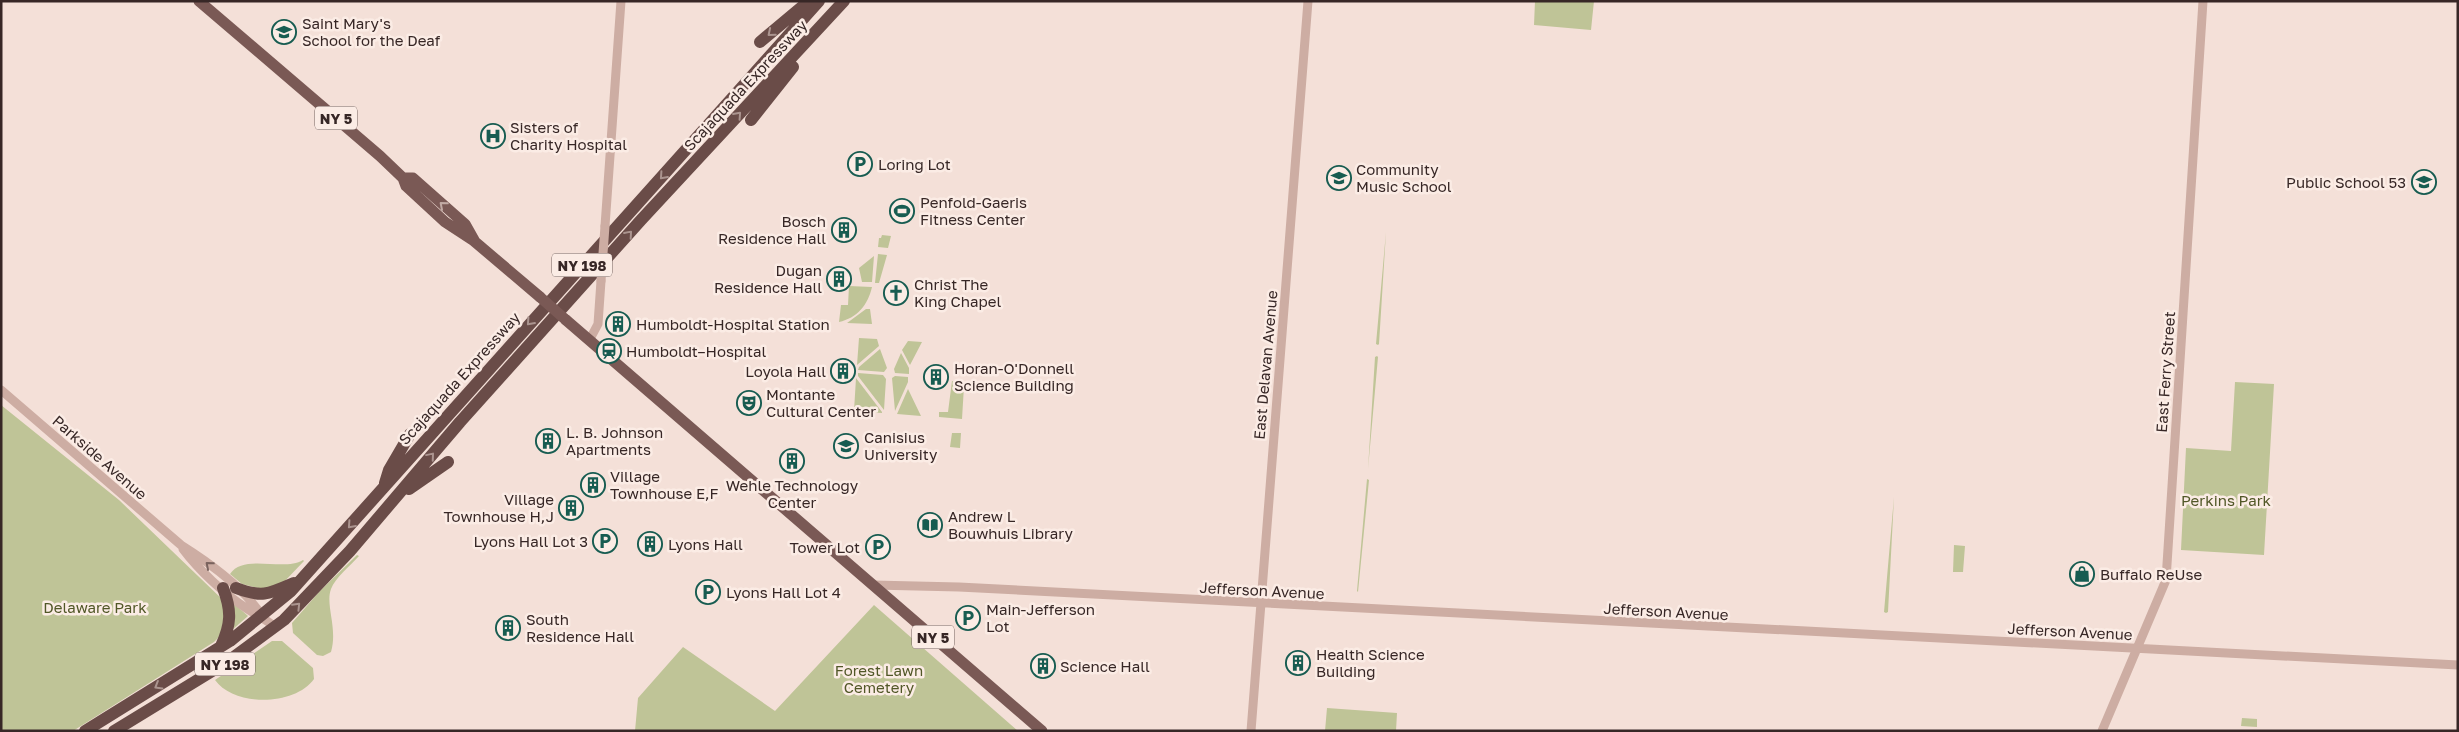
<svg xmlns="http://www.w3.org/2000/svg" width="2459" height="732" font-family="'Golos Text',sans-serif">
<rect width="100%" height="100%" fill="#f4e0d8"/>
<!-- green -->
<path fill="#bfc497" d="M1535 1H1594L1591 30 1534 25Z
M1386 232 1379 344 1378 345 1376 344Z
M882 235 891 236 888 248 878 247 879 238H881Z
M878 254 887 255 879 283H875Z
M874 256 872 282H862L859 268Z
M849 286 872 287C868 305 857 318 839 322L841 305H848Z
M866 309H870L872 324 847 323Z
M859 338 877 339 879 346 857 365Z
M908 341 922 342 910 365 902 350Z
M880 349 887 368 884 372 858 370 859 367Z
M901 353 909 368V374L895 373 894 369Z
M1377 356 1378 357 1368 469 1375 357Z
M858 373 883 375 886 379 884 410 858 376Z
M895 376 908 377V382L895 411 892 378Z
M856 378 882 412V413L854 411Z
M952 381 964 386 962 419 939 417V412H948Z
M2235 382 2274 384 2264 555 2181 550 2186 448 2231 451Z
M908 389 921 416 897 414Z
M1 405 119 500 223 600C228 612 225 633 214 642L73 731H1Z
M952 433H961L960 448 950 447Z
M1367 479 1369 480 1358 592 1357 591Z
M1894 497 1888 612 1886 613 1884 612Z
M1954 545 1965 546 1963 572H1953Z
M357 555 359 556C351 565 335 578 331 589 325 605 338 628 331 652L323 656 317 655 293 633 292 623 319 592Z
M303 560 304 561 283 583 271 591 242 584 230 574C244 553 283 572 303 560Z
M230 600 248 616 231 631Z
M874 605 1018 731H635L638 698 683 647 775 711Z
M272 641H282L313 668 314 679C295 706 234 707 215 680Z
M1327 708 1397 713 1396 731H1325Z
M2242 718 2257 719V727L2241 726Z"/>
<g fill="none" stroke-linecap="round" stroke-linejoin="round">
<!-- tertiary -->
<path stroke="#cdada3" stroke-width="9" d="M605 226 621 1
M590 339 598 324 601 281
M1 390 181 545C208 562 245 589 262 616
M183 549C198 569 224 594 246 608 256 615 266 619 275 627
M873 585 959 587 2458 665
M1251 731 1308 1
M2102 731 2166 580 2203 1"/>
<!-- primary -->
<path stroke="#7a5955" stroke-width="11" d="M199 1 380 156 403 178 406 186 445 222 474 241 540 297
M403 178H413L465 224 474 240
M566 320 1042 731"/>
<!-- trunk -->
<path stroke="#6a4c48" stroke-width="12" d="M760 42 809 1
M751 120 793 67
M385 483 389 470 410 434
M409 489 448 462
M236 588C262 598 269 594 294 583
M221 646C231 625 232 611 223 588
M85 731 230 641 291 591 819 1
M114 731 227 662 284 620 350 551 460 422 641 220 844 1"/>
<!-- tertiary-bridge -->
<path stroke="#cdada3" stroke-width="9" d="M601 281 605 226"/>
<!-- primary-bridge -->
<path stroke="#7a5955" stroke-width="11" d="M540 297 566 320"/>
</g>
<!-- one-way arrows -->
<defs><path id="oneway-chevron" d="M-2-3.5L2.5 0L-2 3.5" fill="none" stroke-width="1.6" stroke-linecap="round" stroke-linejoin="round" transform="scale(1.25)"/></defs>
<g stroke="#ab948f">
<use href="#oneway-chevron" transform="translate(771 33) rotate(140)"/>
<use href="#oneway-chevron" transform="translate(738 115) rotate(-48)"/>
<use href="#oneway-chevron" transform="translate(663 176) rotate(132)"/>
<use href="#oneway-chevron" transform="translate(629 234) rotate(-49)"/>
<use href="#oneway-chevron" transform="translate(530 322) rotate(132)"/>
<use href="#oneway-chevron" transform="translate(431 456) rotate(-50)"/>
<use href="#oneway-chevron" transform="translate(351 525) rotate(132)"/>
<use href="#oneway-chevron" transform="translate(297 606) rotate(-46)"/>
<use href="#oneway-chevron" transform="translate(158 686) rotate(149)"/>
</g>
<use stroke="#c1aaa4" href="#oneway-chevron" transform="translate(443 205) rotate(-139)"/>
<use stroke="#7a635e" href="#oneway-chevron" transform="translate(209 565) rotate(-139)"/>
<!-- icons -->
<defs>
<symbol id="school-ring" viewBox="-11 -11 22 22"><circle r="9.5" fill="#fbece5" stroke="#175c51" stroke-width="1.5"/><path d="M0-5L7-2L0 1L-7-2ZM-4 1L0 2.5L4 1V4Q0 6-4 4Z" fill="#175c51"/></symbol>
<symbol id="hospital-ring" viewBox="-11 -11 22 22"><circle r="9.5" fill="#fbece5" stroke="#175c51" stroke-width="1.5"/><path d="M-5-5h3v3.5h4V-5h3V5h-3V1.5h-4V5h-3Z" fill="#175c51"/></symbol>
<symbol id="parking-ring" viewBox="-11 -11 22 22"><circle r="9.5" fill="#fbece5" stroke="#175c51" stroke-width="1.5"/><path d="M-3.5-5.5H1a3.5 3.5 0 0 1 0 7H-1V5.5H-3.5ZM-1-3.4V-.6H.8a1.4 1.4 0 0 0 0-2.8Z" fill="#175c51"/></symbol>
<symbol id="stadium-ring" viewBox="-11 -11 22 22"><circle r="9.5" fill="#fbece5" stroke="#175c51" stroke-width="1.5"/><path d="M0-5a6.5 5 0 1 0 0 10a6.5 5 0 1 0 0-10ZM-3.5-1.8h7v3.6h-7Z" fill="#175c51"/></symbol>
<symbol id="building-ring" viewBox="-11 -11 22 22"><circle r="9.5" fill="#fbece5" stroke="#175c51" stroke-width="1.5"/><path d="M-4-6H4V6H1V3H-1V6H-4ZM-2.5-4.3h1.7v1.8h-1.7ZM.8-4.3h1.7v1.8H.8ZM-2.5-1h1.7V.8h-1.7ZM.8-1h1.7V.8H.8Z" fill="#175c51"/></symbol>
<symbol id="church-ring" viewBox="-11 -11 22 22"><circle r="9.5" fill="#fbece5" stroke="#175c51" stroke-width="1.5"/><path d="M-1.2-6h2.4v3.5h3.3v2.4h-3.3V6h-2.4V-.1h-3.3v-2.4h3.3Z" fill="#175c51"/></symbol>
<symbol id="station-ring" viewBox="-11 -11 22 22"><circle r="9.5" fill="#fbece5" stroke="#175c51" stroke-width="1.5"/><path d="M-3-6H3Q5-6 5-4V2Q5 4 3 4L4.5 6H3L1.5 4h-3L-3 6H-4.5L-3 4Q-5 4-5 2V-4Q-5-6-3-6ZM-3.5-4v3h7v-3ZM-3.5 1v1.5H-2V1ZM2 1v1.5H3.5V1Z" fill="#175c51"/></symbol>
<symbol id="theatre-ring" viewBox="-11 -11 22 22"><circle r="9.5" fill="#fbece5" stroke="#175c51" stroke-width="1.5"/><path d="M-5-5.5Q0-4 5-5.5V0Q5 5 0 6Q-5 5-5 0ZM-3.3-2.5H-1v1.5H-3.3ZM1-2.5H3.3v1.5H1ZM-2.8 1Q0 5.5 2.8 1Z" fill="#175c51"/></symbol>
<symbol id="university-ring" viewBox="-11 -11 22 22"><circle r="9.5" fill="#fbece5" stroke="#175c51" stroke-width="1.5"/><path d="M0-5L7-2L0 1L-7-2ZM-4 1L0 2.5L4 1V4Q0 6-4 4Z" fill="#175c51"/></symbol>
<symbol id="library-ring" viewBox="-11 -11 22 22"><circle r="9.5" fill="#fbece5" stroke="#175c51" stroke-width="1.5"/><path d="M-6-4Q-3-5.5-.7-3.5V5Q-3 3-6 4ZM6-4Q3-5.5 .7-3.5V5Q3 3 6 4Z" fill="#175c51"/></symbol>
<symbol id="shop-ring" viewBox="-11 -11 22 22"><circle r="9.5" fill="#fbece5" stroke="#175c51" stroke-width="1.5"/><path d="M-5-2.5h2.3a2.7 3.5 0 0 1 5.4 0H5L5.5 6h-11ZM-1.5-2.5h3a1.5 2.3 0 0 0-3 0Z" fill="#175c51"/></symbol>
</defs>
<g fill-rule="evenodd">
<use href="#school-ring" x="270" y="18" width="28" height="28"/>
<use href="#hospital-ring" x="479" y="122" width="28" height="28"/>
<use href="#parking-ring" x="846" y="150" width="28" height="28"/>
<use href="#school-ring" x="1325" y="164" width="28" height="28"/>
<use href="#school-ring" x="2410" y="168" width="28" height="28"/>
<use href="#stadium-ring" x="888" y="197" width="28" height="28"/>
<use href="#building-ring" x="830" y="216" width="28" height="28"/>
<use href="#building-ring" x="825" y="265" width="28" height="28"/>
<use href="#church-ring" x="882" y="279" width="28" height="28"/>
<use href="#building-ring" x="604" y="310" width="28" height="28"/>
<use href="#station-ring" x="595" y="337" width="28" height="28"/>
<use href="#building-ring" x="829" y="357" width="28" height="28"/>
<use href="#building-ring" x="922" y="363" width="28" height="28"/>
<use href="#theatre-ring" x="735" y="389" width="28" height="28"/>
<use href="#building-ring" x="534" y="427" width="28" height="28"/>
<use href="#university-ring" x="832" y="432" width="28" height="28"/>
<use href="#building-ring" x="778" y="447" width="28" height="28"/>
<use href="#building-ring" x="579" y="471" width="28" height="28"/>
<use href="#building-ring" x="557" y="494" width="28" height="28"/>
<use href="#library-ring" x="916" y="511" width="28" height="28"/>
<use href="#parking-ring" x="591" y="527" width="28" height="28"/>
<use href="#building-ring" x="636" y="530" width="28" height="28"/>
<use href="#parking-ring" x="864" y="533" width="28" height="28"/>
<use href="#shop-ring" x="2068" y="560" width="28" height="28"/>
<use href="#parking-ring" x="694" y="578" width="28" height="28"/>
<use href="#parking-ring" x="954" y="604" width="28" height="28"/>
<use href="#building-ring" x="494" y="614" width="28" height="28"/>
<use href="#building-ring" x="1284" y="649" width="28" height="28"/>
<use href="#building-ring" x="1029" y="652" width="28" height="28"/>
</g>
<g text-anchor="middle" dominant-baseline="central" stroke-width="5" stroke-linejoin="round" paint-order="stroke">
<!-- shield labels -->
<g fill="#fbece5" stroke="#72625f" stroke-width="1">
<rect x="315" y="106.5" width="42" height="23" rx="4"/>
<rect x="552" y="253.5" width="60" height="23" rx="4"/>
<rect x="912" y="625.5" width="42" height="23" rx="4"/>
<rect x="195" y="652.5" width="60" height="23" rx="4"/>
</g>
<g font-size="14" font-weight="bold" fill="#372726">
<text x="336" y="118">NY 5</text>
<text x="582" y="265">NY 198</text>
<text x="933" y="637">NY 5</text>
<text x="225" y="664">NY 198</text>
</g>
<!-- poi labels -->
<g font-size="15" fill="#372726" stroke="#fbece5" text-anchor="start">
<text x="302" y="23">Saint Mary's<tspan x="302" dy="17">School for the Deaf</tspan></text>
<text x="510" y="127">Sisters of<tspan x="510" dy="17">Charity Hospital</tspan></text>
<text x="878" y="164">Loring Lot</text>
<text x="1356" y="169">Community<tspan x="1356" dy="17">Music School</tspan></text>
<text x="2406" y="182" text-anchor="end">Public School 53</text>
<text x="920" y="202">Penfold-Gaeris<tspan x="920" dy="17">Fitness Center</tspan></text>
<text x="826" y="221" text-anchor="end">Bosch<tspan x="826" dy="17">Residence Hall</tspan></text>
<text x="822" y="270" text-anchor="end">Dugan<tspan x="822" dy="17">Residence Hall</tspan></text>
<text x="914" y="284">Christ The<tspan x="914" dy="17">King Chapel</tspan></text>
<text x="636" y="324">Humboldt-Hospital Station</text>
<text x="626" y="351">Humboldt–Hospital</text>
<text x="954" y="368">Horan-O'Donnell<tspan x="954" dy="17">Science Building</tspan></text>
<text x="826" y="371" text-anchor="end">Loyola Hall</text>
<text x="766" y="394">Montante<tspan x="766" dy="17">Cultural Center</tspan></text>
<text x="566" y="432">L. B. Johnson<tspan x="566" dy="17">Apartments</tspan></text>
<text x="864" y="437">Canisius<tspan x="864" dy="17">University</tspan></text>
<text x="610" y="476">Village<tspan x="610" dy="17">Townhouse E,F</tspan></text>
<text x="792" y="485" text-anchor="middle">Wehle Technology<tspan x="792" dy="17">Center</tspan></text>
<text x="554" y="499" text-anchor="end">Village<tspan x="554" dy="17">Townhouse H,J</tspan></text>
<text x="948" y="516">Andrew L<tspan x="948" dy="17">Bouwhuis Library</tspan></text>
<text x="588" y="541" text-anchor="end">Lyons Hall Lot 3</text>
<text x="668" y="544">Lyons Hall</text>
<text x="860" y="547" text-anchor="end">Tower Lot</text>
<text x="2100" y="574">Buffalo ReUse</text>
<text x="726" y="592">Lyons Hall Lot 4</text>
<text x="986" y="609">Main-Jefferson<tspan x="986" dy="17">Lot</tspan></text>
<text x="526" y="619">South<tspan x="526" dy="17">Residence Hall</tspan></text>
<text x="1316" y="654">Health Science<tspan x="1316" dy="17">Building</tspan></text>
<text x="1060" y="666">Science Hall</text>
</g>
<!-- street labels -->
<g font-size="15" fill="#372726" stroke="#fbece5">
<text transform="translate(745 85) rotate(-47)">Scajaquada Expressway</text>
<text transform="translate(1265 365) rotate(-85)">East Delavan Avenue</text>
<text transform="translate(2165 372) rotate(-86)">East Ferry Street</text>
<text transform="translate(459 378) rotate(-48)">Scajaquada Expressway</text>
<text transform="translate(100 457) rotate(41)">Parkside Avenue</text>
<text transform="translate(1262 590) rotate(3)">Jefferson Avenue</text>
<text transform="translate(1666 611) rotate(3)">Jefferson Avenue</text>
<text transform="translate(2070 631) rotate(3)">Jefferson Avenue</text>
</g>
<!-- park labels -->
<g font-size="15" fill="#515727" stroke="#fbece5">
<text x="2226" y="500">Perkins Park</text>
<text x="95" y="607">Delaware Park</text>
<text x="879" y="670">Forest Lawn<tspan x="879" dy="17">Cemetery</tspan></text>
</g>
</g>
<!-- border -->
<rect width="2459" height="732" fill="none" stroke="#372726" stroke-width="5"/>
</svg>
